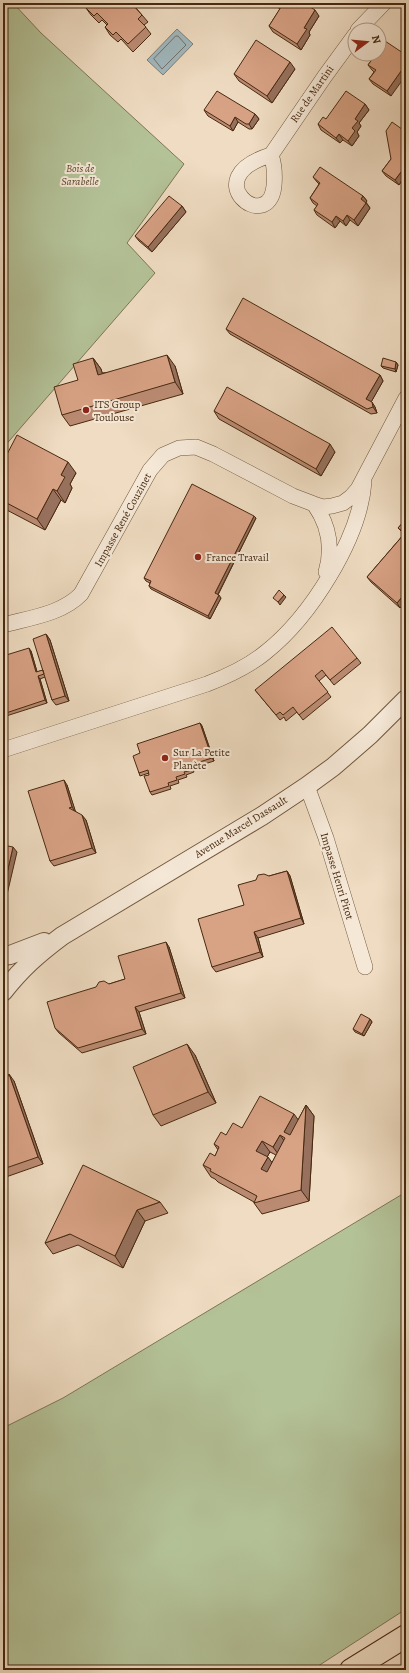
<svg xmlns="http://www.w3.org/2000/svg" width="409" height="1673" font-family="Alegreya,serif">
<rect width="100%" height="100%" fill="#efdcc2"/>
<filter id="stains"><feTurbulence type="fractalNoise" baseFrequency=".005" numOctaves="4"/><feColorMatrix values="0 0 0 0 .2 0 0 0 0 .09 0 0 0 0 .02 0 0 0 .5 -.17"/></filter>
<radialGradient id="worn" r=".72"><stop offset=".6" stop-color="#630" stop-opacity="0"/><stop offset="1" stop-color="#630" stop-opacity=".3"/></radialGradient>
<!-- green -->
<path fill="#b4c298" stroke="#7e7654" d="M6 3H13L41 33 184 164 127 243 155 273 3 448V7Z
M406 1192V1609L312 1670H3V1428L63 1398Z"/>
<!-- water -->
<path fill="#a0b8bf" stroke="#7c7f79" d="M177 29 193 44 163 75 147 60Z"/>
<g fill="none" stroke-linecap="round" stroke-linejoin="round">
<!-- shore -->
<path stroke="#747068" stroke-width="1" d="M176 36H178L186 45 162 69 154 59Z"/>
<defs>
<path id="minor" d="M358 30 384 3
M271 155 325 76 355 35
M271 155C275 166 275 175 274 186 269 236 194 178 271 155Z
M314 504C329 525 333 548 326 572
M3 625C29 618 62 614 81 594L150 470 163 455 179 448 196 447 213 454 293 496 314 504 323 507 332 506 343 503 351 497 358 489 406 398
M3 750 207 684C228 676 248 667 266 652 310 617 360 539 364 482
M307 786 326 838 365 967"/>
<path id="tertiary" d="M3 956 10 955 44 942
M3 992C22 968 38 954 62 936L262 816 307 786 333 767 370 735 406 699"/>
<path id="motorway" d="M351 1670 406 1636"/>
</defs>
<!-- minor casing -->
<use href="#minor" stroke="#71563c" stroke-width="16"/>
<!-- tertiary casing -->
<use href="#tertiary" stroke="#71563c" stroke-width="20"/>
<!-- motorway casing -->
<use href="#motorway" stroke="#472910" stroke-width="24"/>
<!-- minor -->
<use href="#minor" stroke="#f5e8d7" stroke-width="15"/>
<!-- tertiary -->
<use href="#tertiary" stroke="#f5e8d7" stroke-width="18"/>
<!-- motorway -->
<use href="#motorway" stroke="#efdcc2" stroke-width="22"/>
</g>
<!-- wall -->
<path fill="#ba8b72" stroke="#472910" fill-rule="evenodd" d="M78 3H83L81 5Z
M85 3H138L139 5 136 8 148 22 144 25 151 34 133 52 121 39 118 42 110 35 105 27 107 25 102 20 99 23 91 15 86 8 88 6Z
M274 3H304L319 16 309 32 310 35 301 50 273 32 269 26 280 9 276 6Z
M376 54 391 96 373 84 369 79 374 72 372 70 368 65Z
M295 69 272 103 239 81 234 74Z
M365 104 369 110 359 123 361 126 357 132 359 136 352 146 343 140 340 143 321 130 318 124 326 119Z
M204 110 255 114 259 119 252 129H249L238 122 233 131 208 116Z
M406 132V178L404 177 399 185 386 176 382 171 391 159Z
M313 177 363 196 367 201 366 202 370 208 358 226 350 220 346 226 340 221 335 228 317 215 314 210 317 206 313 203 310 198 319 184 317 182Z
M182 206 186 212 152 252 139 241 135 236Z
M226 329 380 375 383 381 371 402 375 407 377 413 371 414 230 334Z
M93 358 101 369 102 373 175 366 183 394 70 426 62 415 78 380Z
M396 362 398 365 396 372 383 368 381 366Z
M214 411 335 452 321 476 219 419Z
M3 462 76 473 70 484 72 488 65 503 61 500 45 530 3 508Z
M256 518 218 595 221 598 210 619 151 589 149 586 150 583 146 581 144 578Z
M406 519 400 608 371 582 367 577 404 534 398 528Z
M46 634 50 640 69 701 56 705 52 700 45 677 40 679 47 703 3 717V656L31 651 37 672 43 670Z
M357 658 361 663 334 685 326 675 319 681 331 697 303 720 297 712 286 721 284 717 280 720 255 690Z
M200 723 202 726 214 761 192 768 194 772 186 775 187 777 178 780 179 783 170 786 171 789 152 795 150 792 149 773 140 776 139 773 140 753Z
M67 785 75 811 86 820 96 853 54 866 50 861Z
M287 871 290 876 304 924 258 938 263 957 216 972 212 967 244 905 269 876Z
M169 947 185 998 139 1012 146 1034 82 1053 59 1033 55 1028 109 984 125 979Z
M370 1019 372 1022 364 1036 355 1032 353 1029Z
M195 1055 216 1103 161 1126 153 1115Z
M14 1081 43 1164 3 1178V1086Z
M306 1105 314 1116 309 1201 262 1214 254 1203V1202L218 1182 215 1179 211 1177 203 1165 215 1156 218 1150 214 1144 226 1135 242 1128 298 1120ZM270 1152 276 1155 272 1163 267 1157Z
M160 1202 168 1213 145 1221 123 1268 78 1245 53 1254 45 1243Z"/>
<!-- shaded-wall -->
<path fill="#97715d" stroke="#472910" d="M315 10 319 16 309 32 310 35 301 50 297 44 304 28Z
M290 62 295 69 272 103 267 96Z
M406 64V75L391 96 387 91Z
M365 104 369 110 359 123 361 126 357 132 359 136 352 146 348 141 355 119Z
M255 114 259 119 252 129 249 124Z
M235 117 238 122 233 131 230 126Z
M339 134 343 140 340 143 336 138Z
M401 172 404 177 399 185 395 180Z
M363 196 367 201 365 204 361 199Z
M366 203 370 208 358 226 354 220Z
M182 206 186 212 152 252 148 247Z
M347 215 350 220 346 226 343 221Z
M336 216 340 221 335 228 332 222Z
M167 355 175 366 183 394 175 382Z
M93 358 101 369 106 386 98 375Z
M396 362 398 365 396 372 395 369Z
M380 375 383 381 370 404 366 399Z
M372 402 375 407 377 413 373 407Z
M330 444 335 452 321 476 316 469Z
M68 462 76 473 70 484 72 488 65 503 57 491 61 475Z
M53 489 61 500 45 530 37 519Z
M254 516 256 518 217 596 215 593Z
M406 592V602L400 608 397 603Z
M219 595 221 598 210 619 208 616Z
M284 595 286 597 280 605 278 602Z
M46 634 50 640 69 701 65 696Z
M29 648 31 651 38 675 36 672Z
M38 676 40 679 47 703 45 700Z
M200 723 202 726 214 761 212 758Z
M64 780 67 785 76 813 72 807Z
M82 815 86 820 96 853 92 848Z
M13 847 17 852 5 903 3 900V891Z
M287 871 290 876 304 924 301 918Z
M254 932 258 938 263 957 260 952Z
M166 942 169 947 185 998 181 993Z
M135 1007 139 1012 146 1034 142 1029Z
M370 1019 372 1022 364 1036 362 1034Z
M187 1044 195 1055 216 1103 208 1092Z
M9 1074 14 1081 43 1164 38 1157Z
M306 1105 314 1116 309 1201 301 1190Z
M294 1114 302 1125 292 1143 284 1132Z
M280 1135 288 1146 281 1158 273 1147Z
M262 1141 270 1152 264 1162 256 1151Z
M268 1157 276 1168 269 1180 261 1169Z
M137 1210 145 1221 123 1268 115 1256Z"/>
<!-- building -->
<path fill="#d8a285" stroke="#472910" fill-rule="evenodd" d="M87 3H131L142 15 138 19 146 27 128 44 116 32 113 35 105 27 108 24 97 13 94 16 86 8 89 5Z
M276 3H304L315 10 304 28 307 29 297 44 269 26 281 7Z
M256 40 290 62 267 96 234 74Z
M385 41 406 55V64L387 91 369 79 376 70 368 65 376 54H379V50Z
M217 91 255 114 249 124H246L235 117 230 126 204 110Z
M346 91 365 104 355 119 358 121 352 128 355 131 348 141 339 134 336 138 318 124 323 117 326 119Z
M392 122 406 132V176L401 172 395 180 382 171 391 159 386 131Z
M320 167 363 196 361 199 366 203 354 220 347 215 343 221 336 216 332 222 314 210 318 204 310 198 320 183 313 177Z
M169 196 182 206 148 247 135 236Z
M243 298 380 375 366 399 372 402 373 407 367 409 226 329Z
M167 355 175 382 62 415 54 387 78 380 73 364 93 358 98 375Z
M383 358 396 362 395 369 381 366Z
M227 387 330 444 316 469 214 411Z
M17 435 68 462 61 475 65 477 57 491 53 489 37 519 3 501V462Z
M192 484 254 516 215 593 219 595 208 616 149 586 151 581 144 578Z
M406 519V592L397 603 367 577 405 533 398 528Z
M279 590 284 595 278 602 273 598Z
M332 627 357 658 330 680 322 670 315 676 328 692 299 715 293 707 283 715 280 712 276 715 255 690Z
M46 634 65 696 52 700 33 639Z
M29 648 36 672 43 670 44 674 38 676 45 700 3 714V656Z
M200 723 212 758 190 765 192 770 184 772 185 774 176 777 177 780 168 783 169 786 150 792 144 776 149 775 148 770 139 773 133 756 140 753 137 744Z
M64 780 72 807 69 808 82 815 92 848 50 861 28 791Z
M406 836V850L402 837Z
M3 845 13 847 3 891Z
M287 871 301 918 254 932 260 952 212 967 198 919 244 905 238 885 256 880 258 875 264 874 269 876Z
M166 942 181 993 135 1007 142 1029 78 1048 55 1028 47 1002 96 987 99 982 104 981 109 984 125 979 118 956Z
M361 1014 370 1019 362 1034 353 1029Z
M187 1044 208 1092 153 1115 133 1067Z
M9 1074 38 1157 3 1169V1086Z
M260 1096 294 1114 284 1132 290 1135 306 1105 301 1190 254 1203 257 1196 210 1171 211 1169 203 1165 210 1153 215 1156 219 1147 214 1144 221 1132 226 1135 233 1123 242 1128ZM280 1135 285 1138 267 1172 261 1169 268 1157 256 1151 262 1141 273 1147Z
M83 1165 160 1202 137 1210 115 1256 70 1234 45 1243Z"/>
<!-- markers -->
<g fill="#8f2418" stroke="#f5e8d7" stroke-width="1.5">
<circle cx="86" cy="410" r="4"/>
<circle cx="198" cy="557" r="4"/>
<circle cx="165" cy="758" r="4"/>
</g>
<g text-anchor="middle" dominant-baseline="central" stroke-width="4" stroke-linejoin="round" paint-order="stroke">
<!-- street labels -->
<g font-size="11" fill="#472910" stroke="#f5e8d7">
<text transform="translate(312 94) rotate(-55)">Rue de Martini</text>
<text transform="translate(123 520) rotate(-61)">Impasse René Couzinet</text>
<text transform="translate(241 827) rotate(-32)">Avenue Marcel Dassault</text>
<text transform="translate(337 876) rotate(73)">Impasse Henri Pitot</text>
</g>
<!-- park labels -->
<g font-size="11" font-style="italic" fill="#5d482b" stroke="#f5e8d7">
<text x="80" y="168">Bois de<tspan x="80" dy="13">Sarabelle</tspan></text>
</g>
<!-- poi labels -->
<g font-size="11" fill="#472910" stroke="#f5e8d7" text-anchor="start">
<text x="94" y="404">ITS Group<tspan x="94" dy="13">Toulouse</tspan></text>
<text x="206" y="557">France Travail</text>
<text x="173" y="752">Sur La Petite<tspan x="173" dy="13">Planète</tspan></text>
</g>
</g>
<!-- margin -->
<rect width="409" height="1673" fill="none" stroke="#efdcc2" stroke-width="16"/>
<rect x="4" y="4" width="401" height="1665" fill="none" stroke="#472910" stroke-width="2"/>
<rect x="8" y="8" width="393" height="1657" fill="none" stroke="#472910"/>
<!-- north arrow -->
<g transform="translate(367 42) rotate(74)"><circle r="19" fill="#f5e8d7" stroke="#af9c87"/>
<path d="M0-3L7 15L0 10L-7 15Z" fill="#8f2418"/>
<text y="-6" font-size="11" font-weight="bold" text-anchor="middle" fill="#472910">N</text>
</g>
<rect width="100%" height="100%" filter="url(#stains)"/>
<rect width="100%" height="100%" fill="url(#worn)"/>
</svg>
